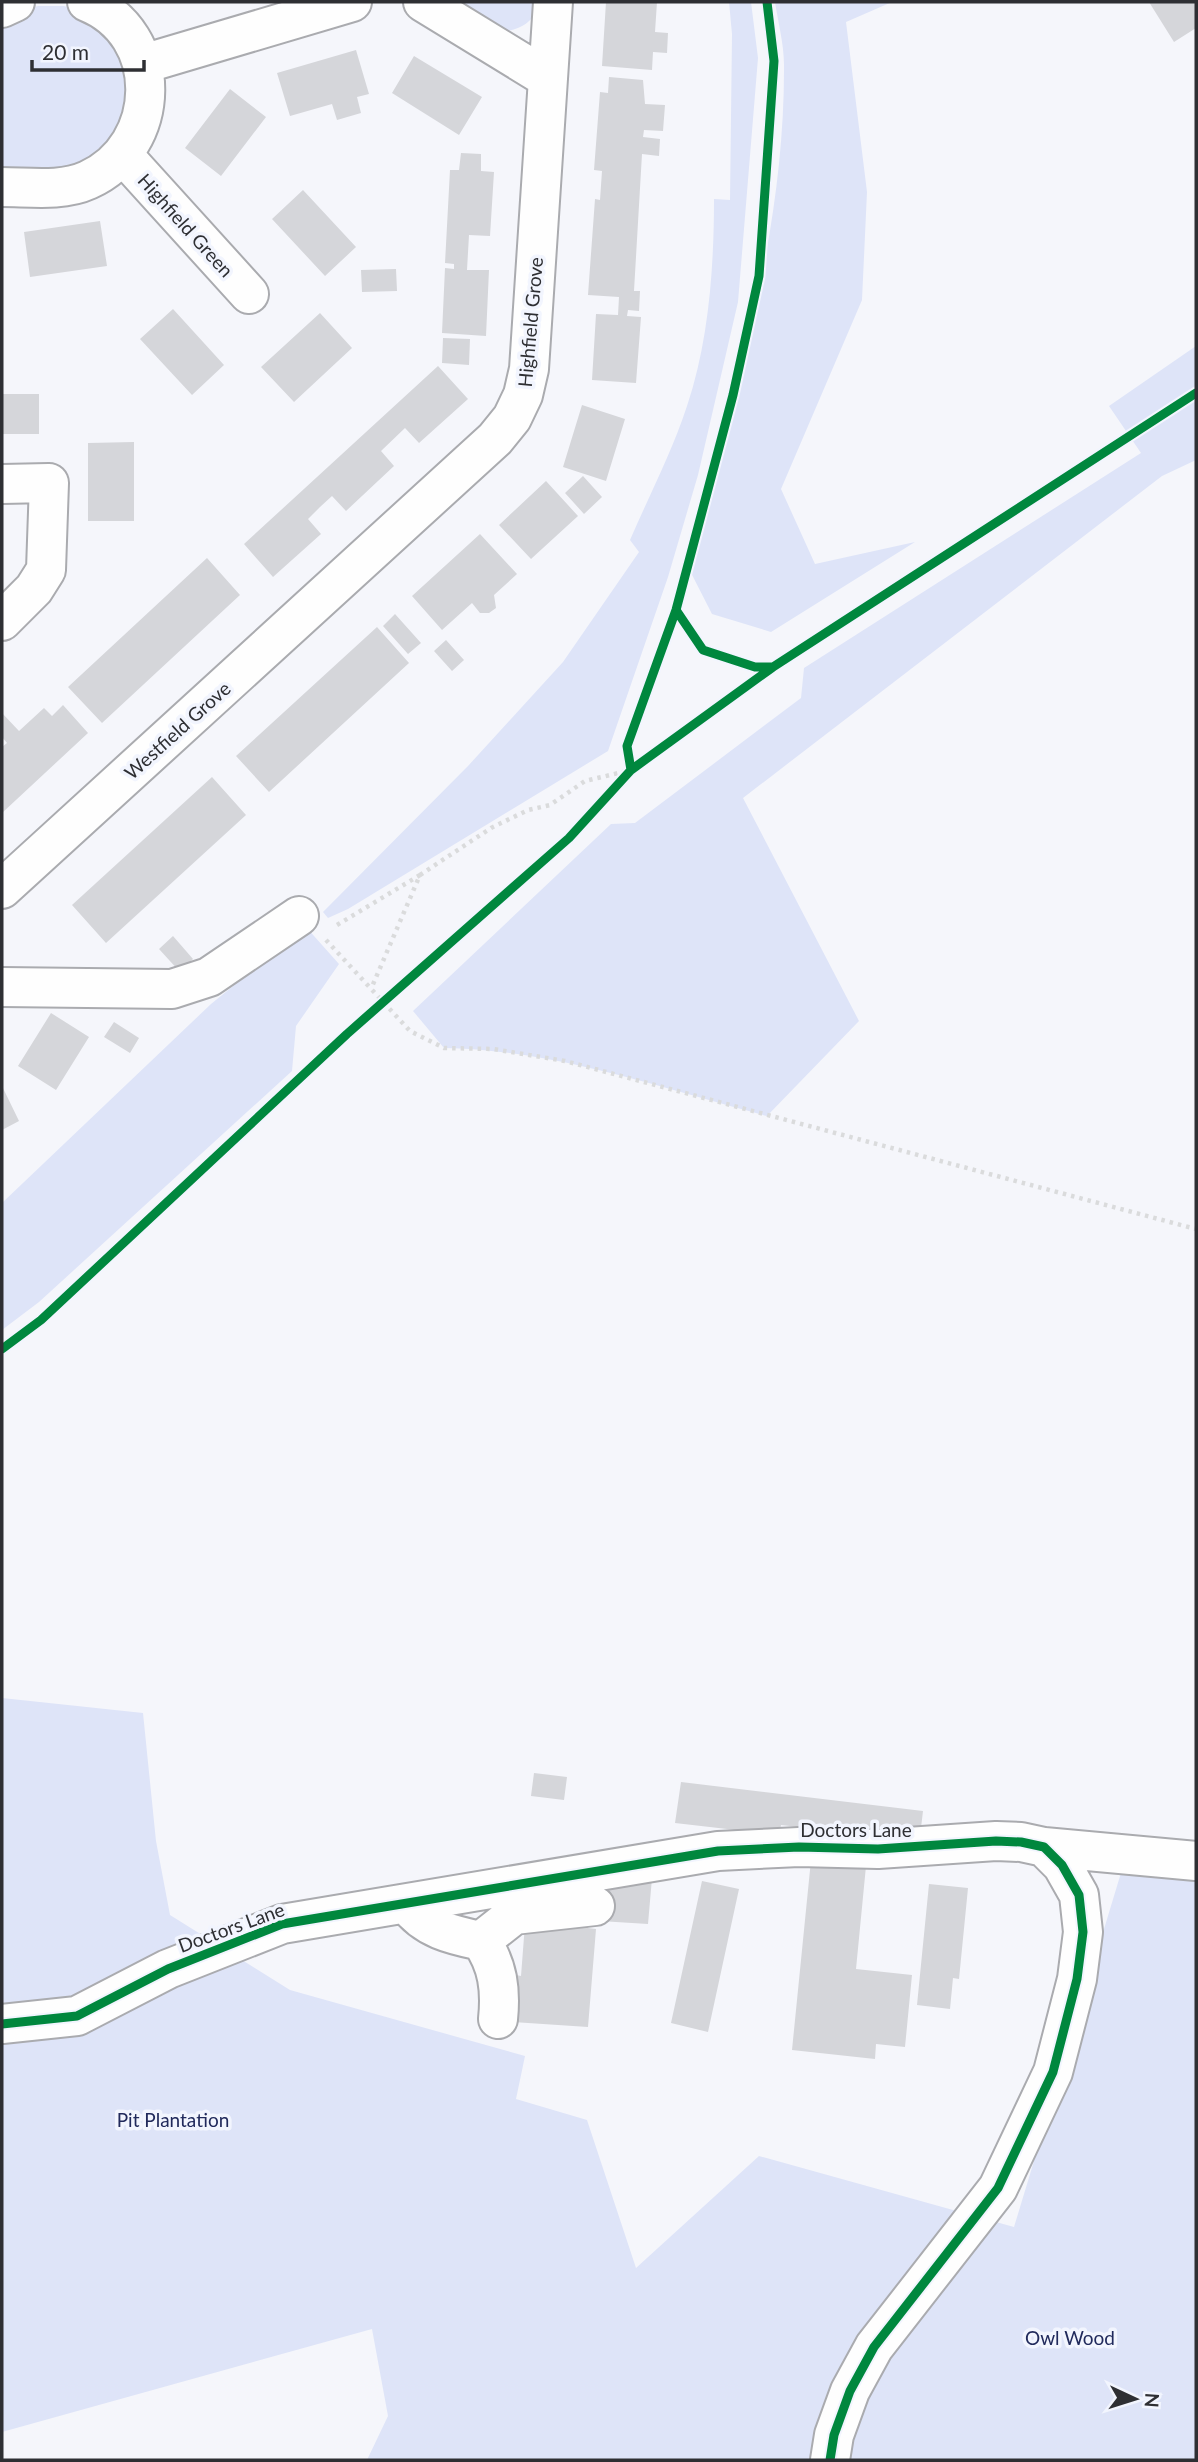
<svg xmlns="http://www.w3.org/2000/svg" width="1198" height="2462" font-family="Lato,sans-serif">
<rect width="100%" height="100%" fill="#f5f6fb"/>
<!-- green -->
<path fill="#dee4f8" d="M448 2H538C536 22 520 30 501 32Z
M729 2H751L758 58 738 302 698 475 668 577 608 751 348 909 328 918 323 912 468 766 563 662 639 552 630 540C649 496 672 452 687 406 709 341 714 266 714 199L730 200 732 34Z
M775 2H892L846 22 867 192 862 300 781 489 815 564 915 542 771 632 712 614 688 567C732 402 785 237 784 65 784 44 778 22 775 2Z
M38 6H64L89 14 126 53 132 105 107 151 58 172 2 171V21L12 14Z
M1196 346V460L1162 476 743 798 859 1021 767 1116C660 1088 556 1050 444 1048L413 1011 611 824 635 823 801 698 804 668 1141 453 1109 406Z
M306 927 339 964 296 1026 292 1071 39 1302 2 1330V1203L211 1004Z
M2 1698 143 1713 156 1841 170 1915 290 1990 525 2056 516 2099 587 2120 636 2268 759 2156 1014 2227 1130 1843 1196 1847V2460H367L388 2416 372 2329 2 2432Z"/>
<!-- building -->
<path fill="#d5d6da" d="M606 2H657L655 32 668 33 667 53 653 52 652 70 602 66Z
M1149 2H1196V28L1174 42Z
M356 50 369 94 357 97 361 113 337 120 332 104 290 116 277 73Z
M414 56 482 97 459 135 392 93Z
M609 77 643 80 645 104 665 105 663 131 644 130 643 137 660 139 659 156 642 154 634 291H640L639 311 628 310 627 316 641 317 636 383 592 380 596 314 618 315 619 297 588 295 595 199 600 200 602 171 594 170 600 92 608 93Z
M230 89 266 117 221 176 185 148Z
M461 153 481 154V171L494 172 490 236 469 235 467 270H489L486 336 442 333 445 268 454 269V264L445 263 450 170H459Z
M303 190 356 247 325 276 272 219Z
M100 221 107 266 30 277 24 232Z
M396 269 397 291 362 292 361 270Z
M173 309 224 365 192 395 140 339Z
M320 313 352 348 294 402 261 367Z
M443 338 470 339 469 365 442 363Z
M438 366 468 399 419 443 405 428 381 451 394 466 346 511 332 496 320 507 308 519 321 534 273 577 244 544Z
M2 394H39V434H2Z
M582 405 625 419 606 481 563 467Z
M134 442V521H88V443Z
M583 476 602 497 584 514 565 493Z
M546 481 578 516 531 559 499 525Z
M480 534 517 574 494 595 496 608 489 613H480L472 603 442 630 412 596Z
M207 558 240 595 102 723 68 687Z
M395 614 421 643 408 654 383 626Z
M377 627 409 663 269 792 236 756Z
M446 640 464 660 452 671 434 651Z
M63 705 88 733 2 813V747L7 743 2 737V713L19 731 44 708 52 716Z
M212 777 246 815 106 943 72 905Z
M173 936 193 959 180 972 159 949Z
M51 1013 89 1037 56 1090 18 1066Z
M114 1022 139 1038 130 1053 104 1037Z
M2 1086 19 1121 2 1130Z
M534 1773 567 1777 564 1800 531 1796Z
M681 1782 923 1811 921 1828 851 1833 781 1825 779 1835 675 1823Z
M811 1860 866 1866 856 1969 912 1975 905 2047 876 2044 875 2059 792 2050Z
M652 1878 648 1924 600 1921 603 1885Z
M702 1881 739 1889 708 2032 671 2023Z
M929 1884 968 1888 959 1979 953 1978 950 2009 917 2005Z
M589 1916 588 1928 596 1929 588 2027 513 2022 516 1975 521 1976 525 1924Z"/>
<g fill="none" stroke-linecap="round" stroke-linejoin="round">
<defs>
<path id="minor" d="M423 2 547 78
M2 8 15 2
M143 64 352 2
M123 155 249 294
M2 187C29 187 62 192 88 180 163 146 166 34 87 2
M2 484 49 483 46 570 34 589 2 621
M2 889 495 439 512 418 523 395 529 369 553 2
M2 987 172 989 209 977 299 916
M1044 1847 1196 1861
M407 1904C425 1929 452 1935 481 1941 498 1965 501 1990 498 2019
M481 1941 514 1915 595 1906
M2 2024 77 2016 168 1969 282 1924 718 1851 799 1847 878 1849 996 1841 1021 1842 1044 1847 1062 1865 1079 1895 1083 1932 1077 1979 1053 2072 998 2188 874 2347 850 2391 834 2435 830 2460"/>
</defs>
<!-- minor casing -->
<use href="#minor" stroke="#aaabaf" stroke-width="42"/>
<!-- path -->
<path stroke="#dadbdc" stroke-width="4.5" stroke-dasharray="3.5 5" stroke-linecap="butt" d="M420 875 491 828 528 810 550 805 585 781 631 770
M337 925 420 875 371 989
M326 940 410 1031 444 1048 493 1049 565 1061 1196 1229"/>
<!-- minor -->
<use href="#minor" stroke="#fefefe" stroke-width="38"/>
<defs>
<path id="cycleway" d="M676 610 703 650 755 667H773
M631 770 627 746 676 610 733 395 759 276 774 61 767 2
M2 1349 41 1320 347 1034 569 838 631 770 773 667 1196 393
M2 2024 77 2016 168 1969 282 1924 718 1851 799 1847 878 1849 996 1841 1021 1842 1044 1847 1062 1865 1079 1895 1083 1932 1077 1979 1053 2072 998 2188 874 2347 850 2391 834 2435 830 2460"/>
</defs>
<!-- cycleway casing -->
<use href="#cycleway" stroke="#f2f5fe" stroke-width="13"/>
<!-- cycleway -->
<use href="#cycleway" stroke="#00873e" stroke-width="9"/>
</g>
<g text-anchor="middle" dominant-baseline="central" stroke-width="7" stroke-linejoin="round" paint-order="stroke">
<!-- street labels -->
<g font-size="19" fill="#2e2f33" stroke="#f2f5fe">
<text transform="translate(186 225) rotate(48)">Highfield Green</text>
<text transform="translate(530 322) rotate(-85)">Highfield Grove</text>
<text transform="translate(177 730) rotate(-42)">Westfield Grove</text>
<text x="856" y="1829">Doctors Lane</text>
<text transform="translate(231 1927) rotate(-20)">Doctors Lane</text>
</g>
<!-- park labels -->
<g font-size="19" fill="#212a5c" stroke="#f2f5fe">
<text x="173" y="2119">Pit Plantation</text>
<text x="1070" y="2337">Owl Wood</text>
</g>
</g>
<!-- border -->
<rect width="1198" height="2462" fill="none" stroke="#2e2f33" stroke-width="7"/>
<!-- north arrow -->
<g transform="translate(1135 2399) rotate(94)" stroke="#f2f5fe" stroke-width="5" paint-order="stroke">
<path d="M0-5L12 26L0 18L-12 26Z" fill="#2e2f33"/>
<text y="-10" font-size="19" font-weight="bold" text-anchor="middle" fill="#2e2f33">N</text>
</g>
<!-- scale -->
<path d="M32 60v10h112v-10" fill="none" stroke="#2e2f33" stroke-width="3.5"/>
<text x="42" y="60" font-size="21" fill="#2e2f33" stroke="#f2f5fe" stroke-width="5" paint-order="stroke">20 m</text>
</svg>
